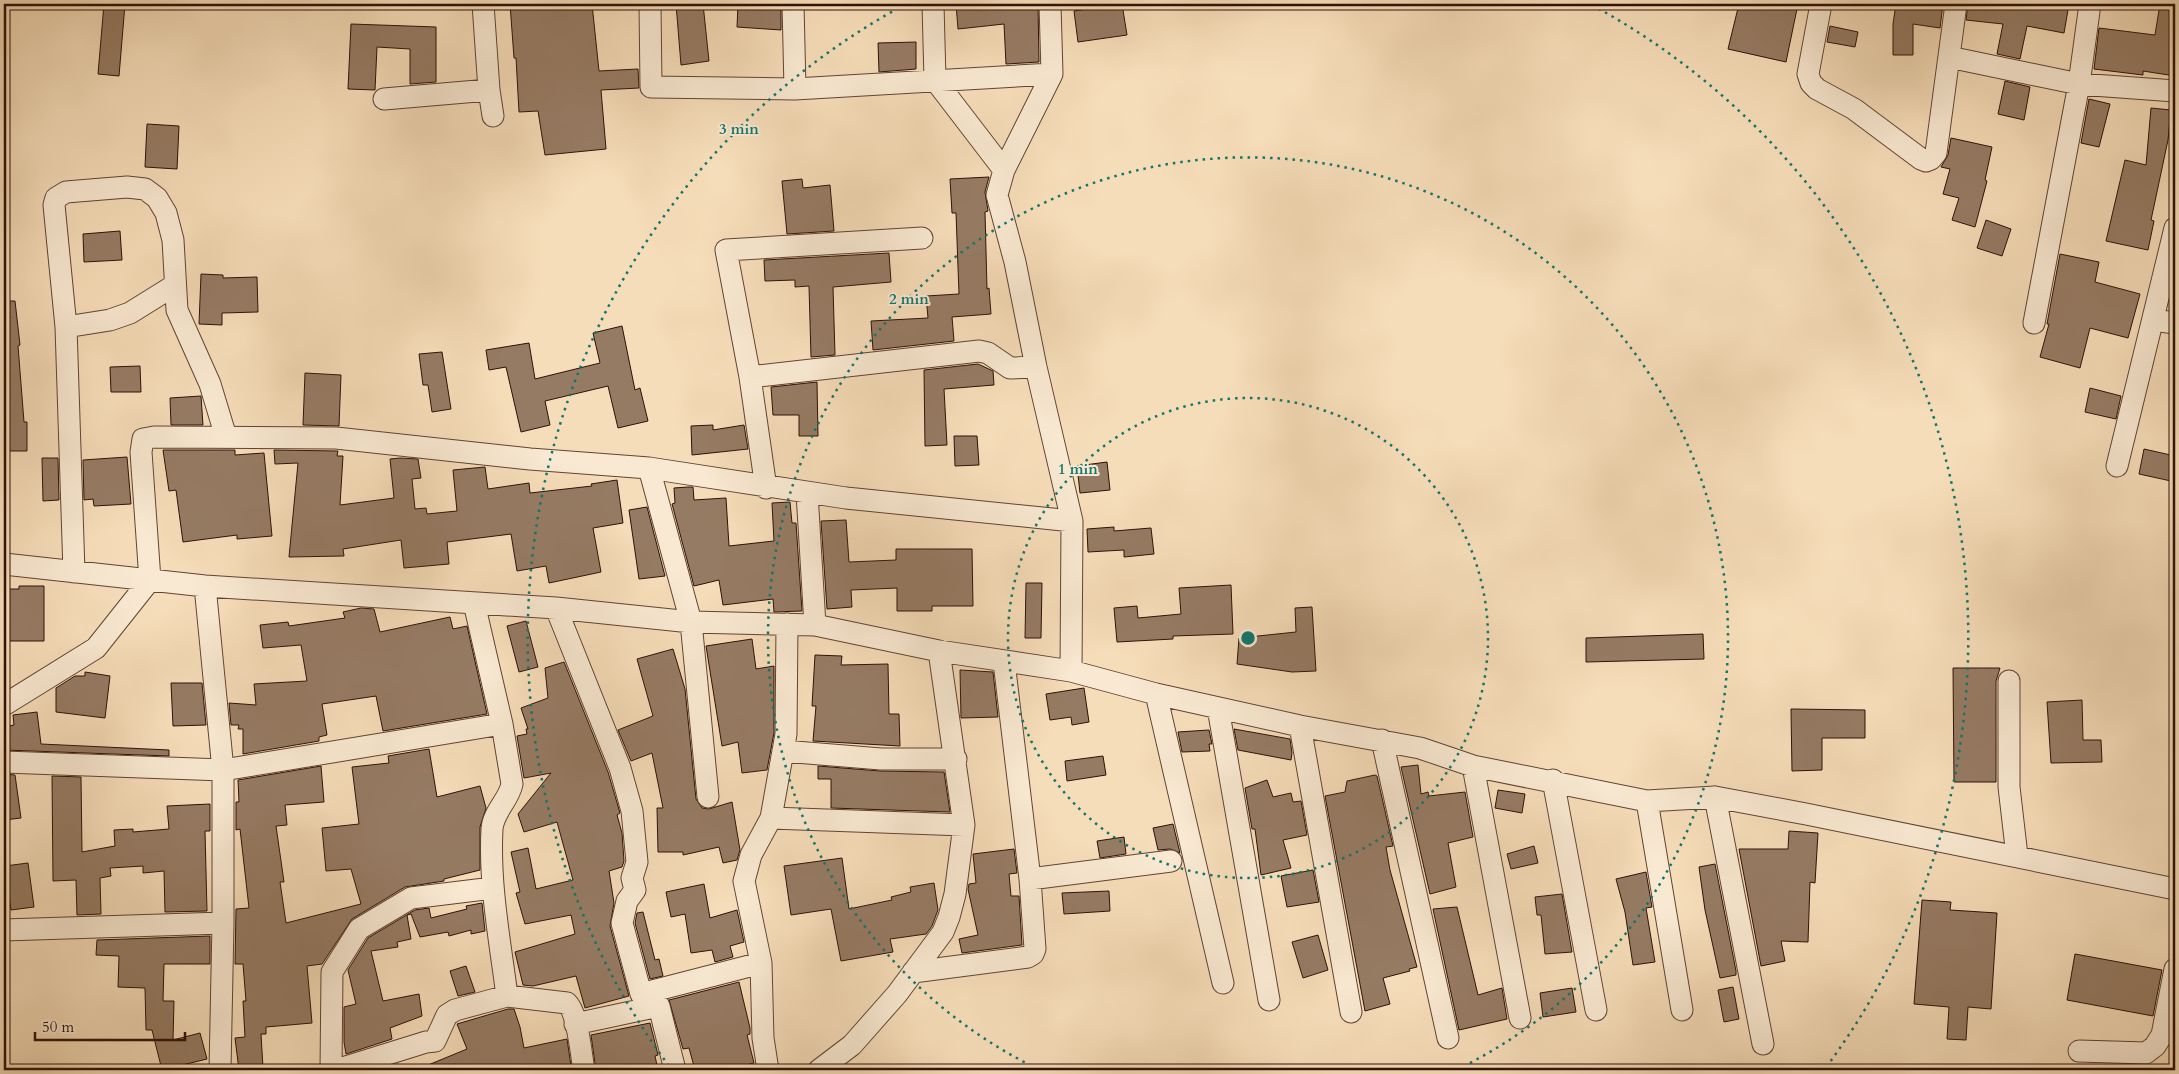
<svg xmlns="http://www.w3.org/2000/svg" width="2179" height="1074" font-family="Cardo,serif">
<rect width="100%" height="100%" fill="#f6ddb9"/>
<filter id="stains"><feTurbulence type="fractalNoise" baseFrequency=".004" numOctaves="4"/><feColorMatrix values="0 0 0 0 .2 0 0 0 0 .09 0 0 0 0 .02 0 0 0 .5 -.17"/></filter>
<radialGradient id="worn" r=".72"><stop offset=".6" stop-color="#630" stop-opacity="0"/><stop offset="1" stop-color="#630" stop-opacity=".3"/></radialGradient>
<!-- building -->
<path fill="#967b64" stroke="#2e1107" d="M104 4H125L119 76 98 74Z
M510 4H592L599 71 638 69 639 88 601 90 606 149 545 155 538 111 519 112 516 58H514Z
M676 4H703L709 61 681 65Z
M738 4H781V30L737 27Z
M956 4H1038L1039 62 1006 64 1004 24 958 29Z
M1122 4 1127 35 1078 42 1074 11Z
M1739 4H1798L1786 62 1728 49Z
M1896 4H1943L1940 28 1913 24V55H1893V24Z
M1968 4H2069L2064 33 2027 26 2020 59 1997 54 2003 24 1966 20Z
M2160 4H2175V76L2143 71V75L2094 69 2099 28 2155 35Z
M351 24 436 27V82L410 84V49L377 47 375 90 348 89Z
M1830 26 1858 32 1855 47 1827 42Z
M916 42V69L879 72 878 43Z
M2005 81 2030 87 2024 120 1998 114Z
M2089 99 2110 104 2099 147 2081 143Z
M2151 108 2171 110 2168 140 2151 220 2154 221 2148 250 2106 241 2125 160 2146 165Z
M147 124 179 126 177 169 145 167Z
M1951 138 1992 147 1985 180 1987 181 1975 227 1952 220 1959 198 1943 194 1950 169 1941 167 1948 155Z
M989 177 985 192 988 211 985 212 987 289 989 288 991 314 952 317 954 341 873 350 871 321 928 318 926 296 959 294 956 213H952L950 179Z
M802 179 803 188 830 185 834 231 787 234 782 181Z
M1986 220 2011 229 2002 256 1977 248Z
M120 231 122 260 84 262 83 234Z
M889 253 891 282 833 287 835 355 811 357 809 286 795 287V280L765 281 764 260Z
M2060 254 2099 262 2095 282 2140 294 2128 338 2090 328 2080 368 2040 357 2049 324H2047Z
M201 274 223 275V278L257 277 258 312 222 313V325L199 324Z
M4 301H15L20 345 18 346 24 422H27V451H4Z
M622 326 635 390 640 388 648 421 618 428 608 386 545 401 550 425 521 432 506 367 489 370 486 350 529 343 535 379 600 363 593 333Z
M442 352 451 409 432 412 428 385H423L419 354Z
M978 364 993 371 994 385 944 389 947 445 925 446 924 370Z
M140 366 141 392H111L110 367Z
M305 373 341 375 339 426 303 425Z
M817 382 818 436H799V415H773L771 387Z
M2090 388 2121 396 2116 419 2085 412Z
M201 396 203 425H171L170 398Z
M713 425V430L744 425 748 449 692 455 691 426Z
M954 436H977L979 465 955 466Z
M2144 449 2175 456 2171 481 2139 474Z
M163 450H235V455L264 453 272 536 237 539V535L183 542 176 490 169 491Z
M274 450 338 451 337 456H343L340 505 394 498 390 459 400 458 418 459 421 478 412 479 415 509 426 508 427 514 457 511 453 470 485 467 488 489 529 483 530 493 592 486 591 484 617 480 623 523 593 528 601 572 549 583 546 566 517 571 511 534 447 542 449 564 404 568 401 540 343 549 344 556 289 557 298 463 275 464Z
M127 457 131 504 94 506 93 499 84 500 83 460Z
M42 458H58L59 500 43 501Z
M1107 462 1110 490 1080 493 1077 466Z
M688 487H693L694 500 726 498 729 546 774 541 772 503 790 502 792 523H796L802 611 774 612 773 599 723 605 719 580 694 586 672 504 675 503 674 488Z
M647 507 665 576 639 579 629 510Z
M846 520 849 562 896 560V549H972L973 606H932V611H897V588L851 590 852 607 827 609 821 521Z
M1114 527V531L1151 528 1154 554 1124 557V550L1088 552 1087 529Z
M1026 583H1042L1041 638H1025Z
M1231 585 1233 634 1173 636V639L1117 642 1114 608 1137 606 1138 618 1181 614 1179 588Z
M19 586H44V641H4V589H19Z
M1312 607 1316 671 1292 672 1237 664 1239 638 1296 632 1295 608Z
M361 608 374 609 380 632 450 617 453 629 467 626 487 714 383 731 376 696 322 704 327 735 319 737V741L243 754V729H238L239 725H231L229 703 256 705 254 684 307 681 301 645 263 648 260 625 288 622 289 626 345 618 343 612Z
M526 621 538 667 519 672 507 626Z
M1703 634 1704 659 1586 662V638Z
M752 639 756 669 774 666V733L767 770 742 773 738 742 722 746 706 646Z
M673 649 685 689 696 799 702 808 709 809 732 802 740 850 737 860 723 863 719 847 683 855V852H658L657 808H663L652 753 631 761 618 730 653 716 637 659Z
M815 655 842 656 841 665 888 664 889 714H899L900 746 813 741 816 706H812Z
M564 662 608 772 620 813 617 815 622 833 624 861 622 867 609 871 614 903 610 926 629 996 585 1008 576 976 533 986 523 985 515 952 575 934 571 915 525 924 516 893 520 892 511 852 528 848 536 889 573 880 557 822 524 832 518 814 551 773 524 778 517 736 527 734 526 729H528L521 708 548 698 545 668Z
M1953 668H2000L1996 681V782H1954Z
M960 670 993 672 998 717 961 718Z
M85 672 110 676 105 718 56 712V688L75 676H85Z
M171 683H202L206 725 173 726Z
M1084 688 1089 722 1072 725 1071 717 1050 720 1046 694Z
M2082 700 2083 740H2101L2102 762 2051 763 2047 702Z
M1791 709 1865 710V738H1822V770L1792 771Z
M37 712 41 744 169 750V756L4 750V727L14 725 13 715Z
M1234 729 1290 739 1292 753 1291 760 1238 750Z
M1209 730 1212 744H1209L1210 751 1182 752 1178 732Z
M429 749 437 797 480 786 486 808 480 827V870L444 879V881L405 887 352 919 322 964 307 966 312 1023 266 1027V1034H261L263 1068 239 1070 235 1038 245 1037 243 1001H246L243 964H235L236 909 249 908 240 829 236 830V802H239L238 780 321 766 324 802 285 805 287 825 276 826 284 882H280L286 923 361 904 351 869 326 871 322 828 359 824 352 767 389 763 388 756Z
M1103 756 1106 775 1067 781 1065 761Z
M1418 765 1421 794 1428 792 1429 796 1465 792 1473 837 1448 843 1456 887 1430 894 1401 767Z
M818 766 880 771 944 772 950 812 831 808V779H818Z
M4 774 15 775 21 818 4 820Z
M1375 775 1377 776 1393 846 1386 847 1390 870 1417 967 1409 969 1410 971 1383 978 1390 1004 1365 1011 1325 796 1345 792 1347 781Z
M52 776 81 777 82 852 115 846 114 830 133 829V832L169 829 167 806 210 804V831H205L207 911 165 912 164 871 143 873V866L110 868 111 876 100 878 101 914 77 915 76 880 53 881Z
M1267 780 1273 797 1291 793 1293 802 1301 801 1307 835 1283 840 1291 868 1261 875 1255 829H1252L1245 788Z
M1498 790 1525 794 1522 813 1495 808Z
M1173 824 1180 853 1170 849 1158 850 1153 828Z
M1789 831 1818 833 1815 883 1810 882 1808 942 1781 941 1785 961 1761 966 1739 849H1788Z
M1124 837 1126 854 1100 858 1097 841Z
M1534 846 1538 863 1511 869 1507 854Z
M1014 849 1017 873 1009 874 1011 896H1019L1022 945 962 953 959 939 978 935 968 889 969 884 976 883 973 854Z
M842 858 849 909 892 900 891 897 911 892 910 887 934 883 938 910 932 926 926 934 890 939 893 952 841 961 831 909 791 915 784 866Z
M28 863 34 907 11 910 5 866Z
M1715 864 1736 971V975L1720 978 1705 910 1699 867Z
M1313 870 1319 902 1287 907 1281 876Z
M1646 872 1652 907 1646 908 1655 962 1633 965 1625 912 1616 879Z
M704 884 710 918 737 910 744 942 730 946 733 957 715 962 712 950 691 953 685 914 671 917 666 892Z
M1109 891 1110 911 1064 914 1062 893Z
M1562 894 1572 952 1545 954 1541 915H1537L1535 897Z
M1922 900 1951 902 1950 910 1997 913 1991 1009 1968 1007 1966 1040 1947 1039 1949 1007 1914 1004Z
M482 903 485 931 471 934V930L449 936 448 932 420 937 411 914 407 915 411 939 397 942 398 947 371 951 383 1001 419 994 422 1016 390 1028 392 1039 346 1054 344 1042V1007L356 1004 348 970 368 938 415 910 429 908 431 918 467 909 466 906Z
M1457 907 1478 995 1502 988 1507 1019 1459 1030 1433 909Z
M643 912 655 960 659 959 663 976 650 979 635 923 637 913Z
M1318 935 1328 970 1303 978 1292 942Z
M210 936V964H164L163 1001H174L173 1040 200 1033 207 1059 162 1070 152 1030H146L145 988 118 987 119 956 96 955 97 940Z
M2075 954 2162 970 2153 1016 2067 1000Z
M466 966 475 992 458 996 450 971Z
M739 982 750 1028V1034L747 1035 754 1063 726 1070H695L689 1048 683 1049 669 1000Z
M1733 987 1739 1019 1724 1022 1718 990Z
M1572 988 1576 1012 1543 1017 1540 993Z
M508 1009H514L520 1027 524 1048 567 1039 571 1066 557 1070H416L467 1049 457 1024Z
M650 1023 658 1055 655 1056 658 1070H596L591 1035Z
M398 1064 400 1070H377Z"/>
<g fill="none" stroke-linecap="round" stroke-linejoin="round">
<defs>
<path id="minor" d="M483 4 489 90 493 116
M650 4 651 87 795 89 1052 74
M793 4 795 89
M933 4 935 80 1004 170
M1050 4 1052 74 1004 170 997 195 1015 262 1036 367 1072 521 1071 671
M1821 4 1808 74 1811 83 1817 89 1854 109 1921 159 1926 161 1931 159 1936 153 1956 4
M1949 57 2079 84 2175 91
M384 99 489 90
M2153 320 2175 323
M2034 323 2079 84 2090 4
M66 327 110 320 130 313 175 285
M750 377 979 351 988 353 1010 368 1036 367
M2117 466 2175 228
M649 468 691 622 708 797
M766 488 750 377 726 250 922 238
M807 493 815 625
M4 564 205 586 556 608 691 622 815 625 939 651 1071 671 1156 694 1300 726 1420 748 1473 766 1647 801 1715 797 1806 814 2175 889
M74 572 66 327 54 205 56 198 66 192 127 187 145 189 157 198 166 213 173 240 177 310 210 384 226 437
M205 586 223 770V923L220 1070
M474 603 502 724
M556 608 620 768 632 811 637 862 632 878 635 890 627 901 622 923 641 994 761 963
M2009 681V787L2017 856
M1156 694 1223 983
M4 705 96 648 150 580 141 452 143 439 154 437 336 438 530 459 649 468 846 498 1072 521
M1218 708 1269 1000
M1300 726 1351 1012
M1382 740 1448 1038
M783 751 881 759H956
M4 762 223 770 502 724 512 784C509 800 493 812 492 829 489 885 500 941 507 996L567 1003C578 1013 581 1055 584 1070
M1473 766 1520 1018
M1553 780 1596 1010
M1715 797 1763 1044
M1647 801 1682 1010
M771 818 964 825
M1030 879 1171 861
M4 930 223 923
M913 972 1028 957 1033 954 1035 949 1030 879 1004 662
M641 994 659 1006 675 1070
M575 1024 659 1006
M2079 1051 2146 1053 2155 1046 2162 1035 2175 969
M331 1070 332 972 359 929 411 898 493 888
M336 1070 426 1042 435 1041 447 1015 455 1010 507 996
M768 1070 763 1038 761 963 744 881 751 855 771 818 786 734 787 624
M819 1070 852 1045 897 994 943 932 949 917 955 894 964 825 939 651"/>
</defs>
<!-- minor casing -->
<use href="#minor" stroke="#604434" stroke-width="23"/>
<!-- minor -->
<use href="#minor" stroke="#f9e9d2" stroke-width="21"/>
</g>
<!-- distance rings -->
<g fill="none" stroke="#0f766e" stroke-width="2.5" stroke-dasharray="2.5 5">
<circle cx="1248" cy="638" r="240"/>
<path d="M1038 1069A480 480 0 1 1 1458 1069"/>
<path d="M669 1066A720 720 0 0 1 904 5M1592 5A720 720 0 0 1 1827 1066"/>
</g>
<circle cx="1248" cy="638" r="8" fill="#0f766e" stroke="#f9e9d2" stroke-width="2.5"/>
<g font-size="15" text-anchor="middle" font-weight="bold" fill="#0f766e" stroke="#f9e9d2" stroke-width="4" stroke-linejoin="round" paint-order="stroke">
<text x="739" y="134">3 min</text>
<text x="909" y="304">2 min</text>
<text x="1078" y="474">1 min</text>
</g>
<!-- margin -->
<rect width="2179" height="1074" fill="none" stroke="#f6ddb9" stroke-width="20"/>
<rect x="5" y="5" width="2169" height="1064" fill="none" stroke="#2e1107" stroke-width="2.5"/>
<rect x="10" y="10" width="2159" height="1054" fill="none" stroke="#2e1107"/>
<!-- scale -->
<path d="M35 1032v8h150v-8" fill="none" stroke="#2e1107" stroke-width="2.5"/>
<text x="42" y="1032" font-size="15" fill="#2e1107" stroke="#f9e9d2" stroke-width="4" paint-order="stroke">50 m</text>
<rect width="100%" height="100%" filter="url(#stains)"/>
<rect width="100%" height="100%" fill="url(#worn)"/>
</svg>
